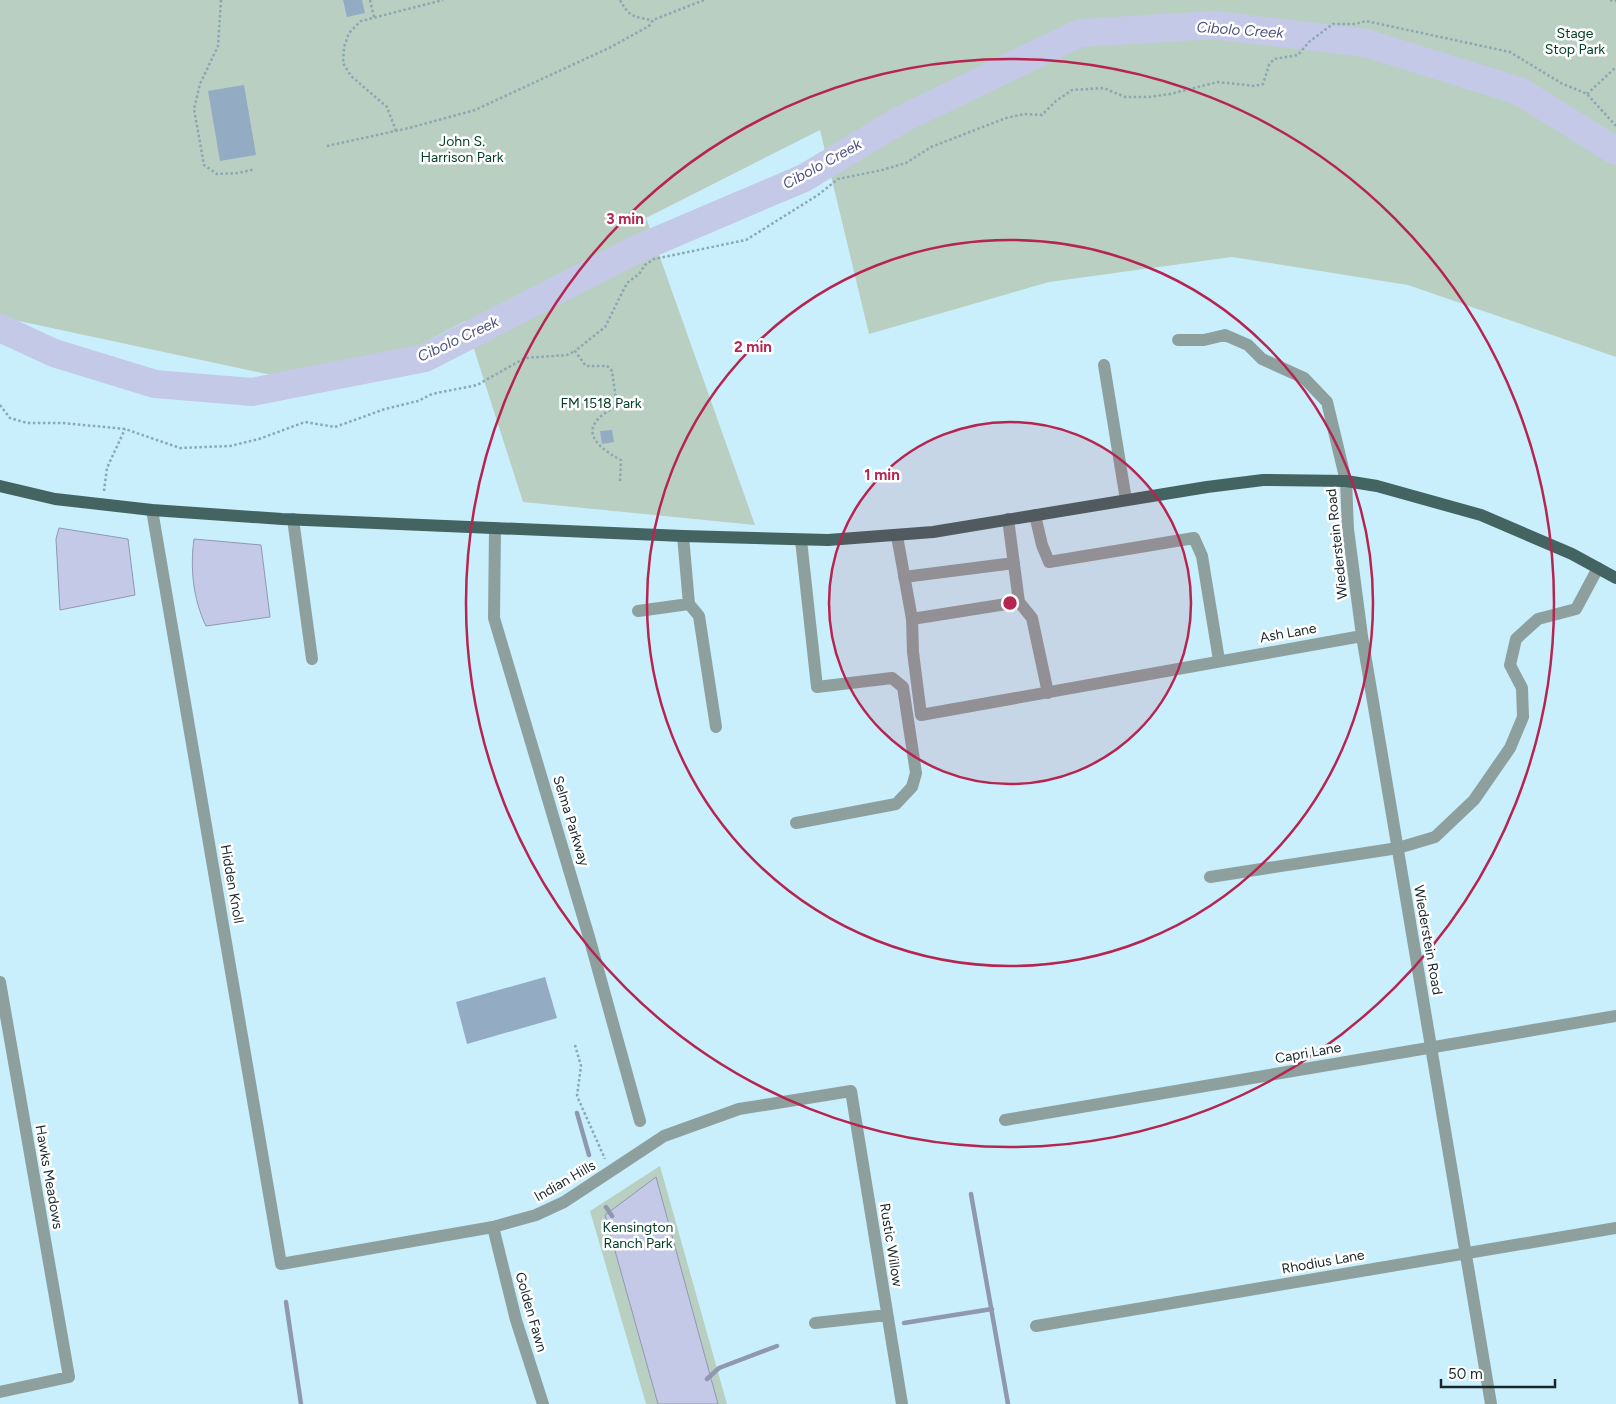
<svg xmlns="http://www.w3.org/2000/svg" width="1616" height="1404" font-family="Figtree,sans-serif">
<rect width="100%" height="100%" fill="#c9effc"/>
<!-- green -->
<path fill="#b9cfc2" d="M0 0H1616V357L1408 285 1232 257 1049 282 869 334 820 130 646 218 755 525 523 502 465 321 337 389 0 317Z
M660 1166 727 1404H646L590 1211Z"/>
<!-- water -->
<path fill="#c4c9e8" stroke="#9098af" d="M59 528 128 539 135 595 60 610 56 539Z
M194 539 261 545 270 617 206 626C193 599 190 568 194 539Z
M656 1177 718 1404H658L605 1215Z"/>
<g fill="none" stroke-linecap="round" stroke-linejoin="round">
<!-- stream -->
<path stroke="#9098af" stroke-width="4.5" d="M577 1113 589 1155
M971 1194 1008 1404
M606 1207 612 1216
M286 1302 301 1404
M904 1323 992 1309
M707 1379 719 1368 777 1346"/>
<!-- river -->
<path stroke="#c4c9e8" stroke-width="28" d="M0 328 54 353 155 384 252 392 425 358 635 250 804 178 902 119 1080 33 1214 25 1366 43 1519 91 1616 151"/>
</g>
<!-- building -->
<path fill="#94abc4" d="M343 0H362L365 13 347 17Z
M244 85 256 155 220 161 208 91Z
M612 430 614 442 602 444 600 431Z
M545 977 557 1018 467 1044 456 1002Z"/>
<g fill="none" stroke-linecap="round" stroke-linejoin="round">
<!-- path -->
<path stroke="#8aa8b2" stroke-width="2.5" stroke-dasharray="2.5 2.5" stroke-linecap="butt" d="M221 0 218 46 200 84 194 109 204 165 217 174 239 173 255 169
M370 0 374 17
M620 0C629 17 634 17 652 20
M1610 0 1616 1
M1587 94 1616 67
M396 131 387 107 351 76 343 63 344 47 349 33 361 21 443 0
M327 146 409 128 475 110 611 47 649 26 653 20 704 0
M0 405 10 418 27 423H63L125 429 180 448 230 446 259 439 305 422 335 427 385 409 418 401 432 394 477 385 525 358 567 355 575 351
M620 481 621 460C589 443 579 425 617 406L612 371 607 366H586L575 351 605 327 627 283 639 274 645 265 654 259 746 240 818 195 838 179 882 170 906 163 931 147 1006 118 1025 114 1042 115 1056 101 1072 90 1104 88 1125 97H1149L1170 94 1218 82 1255 86 1263 84 1269 65 1274 59 1298 55 1309 42 1333 24H1355L1366 21 1510 52 1561 83 1587 94 1616 126
M104 491 107 468 125 429
M575 1045 581 1066 577 1096 605 1159"/>
<!-- minor -->
<path stroke="#8ea09e" stroke-width="12" d="M1178 340H1204L1225 335 1248 345 1262 359 1304 378 1327 402 1346 481 1348 529 1362 636 1491 1404
M1104 365 1126 500
M152 510 281 1264 493 1227 536 1215 564 1202 664 1136 739 1109 851 1091 902 1404
M1035 515 1042 545 1049 562 1194 538 1202 556 1219 660
M293 519 312 659
M495 528 494 618 589 937 640 1121
M683 536 689 604 699 616 716 727
M897 536 912 619 1019 602 1008 519
M904 577 1014 563
M1019 602 1032 618 1048 693
M638 611 689 604
M912 619 913 652 921 715 1362 636
M796 823 896 804 912 787 916 773 903 687 892 678 817 687 801 540
M1210 877 1398 848 1435 837 1474 800 1510 748 1523 717 1522 688 1510 665 1516 639 1538 619 1576 609 1598 568
M0 982 69 1377 0 1392
M1005 1120 1616 1016
M493 1227 516 1320 543 1404
M815 1323 887 1315
M1036 1326 1616 1228"/>
<!-- major -->
<path stroke="#446461" stroke-width="12" d="M0 486 55 499 152 510 282 519 683 536 828 540 933 532 1207 487 1263 480 1346 481 1377 486 1481 515 1572 554 1616 578"/>
</g>
<!-- distance rings -->
<circle cx="1010" cy="603" r="181" fill="#b6254f" fill-opacity=".12"/>
<g fill="none" stroke="#b6254f" stroke-width="2.5">
<circle cx="1010" cy="603" r="181"/>
<circle cx="1010" cy="603" r="363"/>
<circle cx="1010" cy="603" r="544"/>
</g>
<g text-anchor="middle" dominant-baseline="central" stroke-width="5" stroke-linejoin="round" paint-order="stroke">
<!-- park labels -->
<g font-size="14" fill="#034127" stroke="#fff">
<text x="1575" y="33">Stage<tspan x="1575" dy="16">Stop Park</tspan></text>
<text x="462" y="141">John S.<tspan x="462" dy="16">Harrison Park</tspan></text>
<text x="601" y="403">FM 1518 Park</text>
<text x="638" y="1227">Kensington<tspan x="638" dy="16">Ranch Park</tspan></text>
</g>
<!-- street labels -->
<g font-size="14" fill="#18272b" stroke="#fff">
<text transform="translate(1337 544) rotate(-96)">Wiederstein Road</text>
<text transform="translate(1288 633) rotate(-10)">Ash Lane</text>
<text transform="translate(571 821) rotate(73)">Selma Parkway</text>
<text transform="translate(232 884) rotate(80)">Hidden Knoll</text>
<text transform="translate(1428 940) rotate(80)">Wiederstein Road</text>
<text transform="translate(1308 1053) rotate(-10)">Capri Lane</text>
<text transform="translate(49 1177) rotate(80)">Hawks Meadows</text>
<text transform="translate(565 1181) rotate(-30)">Indian Hills</text>
<text transform="translate(891 1245) rotate(81)">Rustic Willow</text>
<text transform="translate(1323 1262) rotate(-10)">Rhodius Lane</text>
<text transform="translate(531 1312) rotate(74)">Golden Fawn</text>
</g>
<!-- water labels -->
<g font-size="15" font-style="italic" fill="#4f5381" stroke="#fff">
<text transform="translate(1240 30) rotate(4)">Cibolo Creek</text>
<text transform="translate(822 164) rotate(-29)">Cibolo Creek</text>
<text transform="translate(458 339) rotate(-25)">Cibolo Creek</text>
</g>
</g>
<circle cx="1010" cy="603" r="8" fill="#b6254f" stroke="#fff" stroke-width="2.5"/>
<g font-size="15" text-anchor="middle" font-weight="bold" fill="#b6254f" stroke="#fff" stroke-width="5" stroke-linejoin="round" paint-order="stroke">
<text x="625" y="224">3 min</text>
<text x="753" y="352">2 min</text>
<text x="882" y="480">1 min</text>
</g>
<!-- scale -->
<path d="M1441 1379v8h114v-8" fill="none" stroke="#18272b" stroke-width="2.5"/>
<text x="1448" y="1379" font-size="15" fill="#18272b" stroke="#ffffff" stroke-width="4" paint-order="stroke">50 m</text>
</svg>
